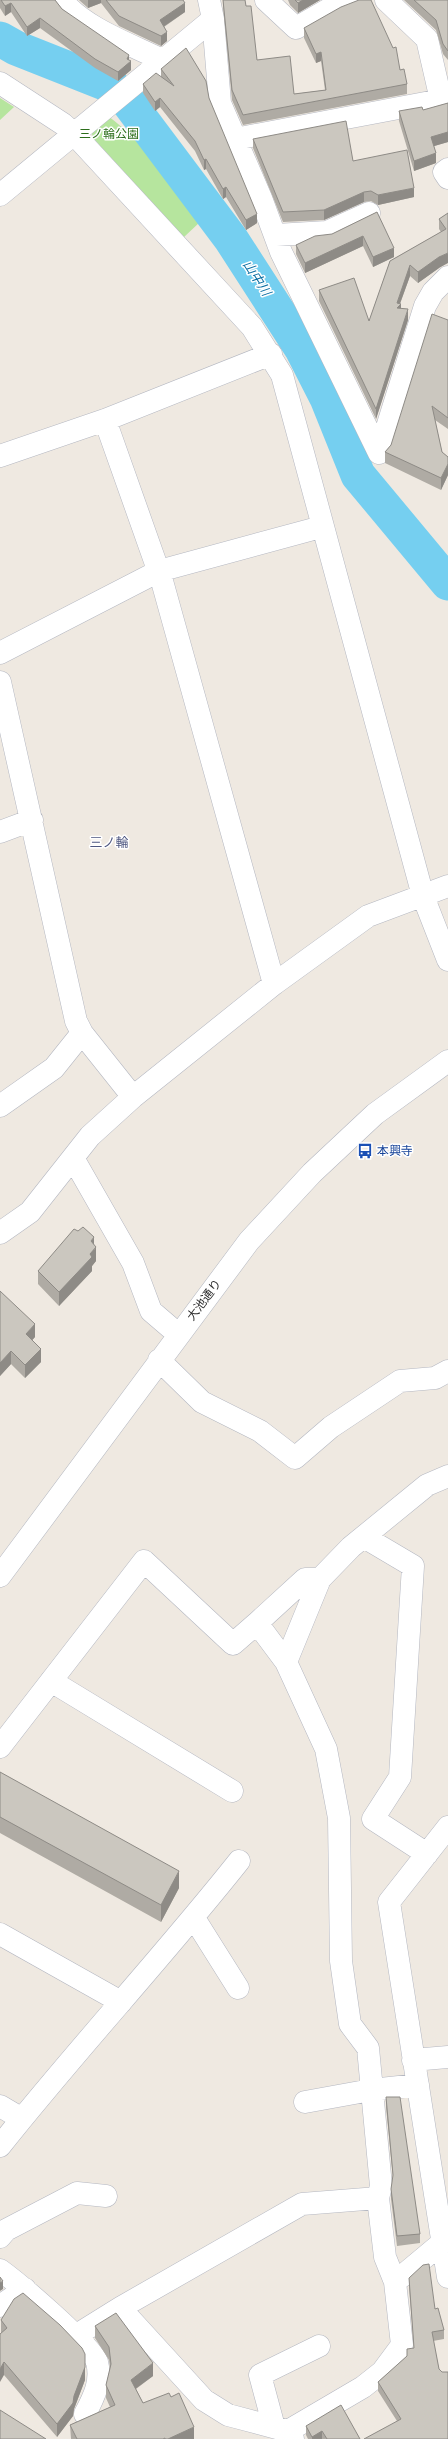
<svg xmlns="http://www.w3.org/2000/svg" width="448" height="2439" font-family="'DM Sans','Noto Sans JP',sans-serif">
<rect width="100%" height="100%" fill="#efe9e1"/>
<!-- green -->
<path fill="#b6e59e" d="M0 98 14 107 0 120Z
M108 116C145 143 171 186 200 222L184 237 93 138 91 130Z"/>
<g fill="none" stroke-linecap="round" stroke-linejoin="round">
<!-- river -->
<path stroke="#75cff0" stroke-width="35" d="M0 39 16 48 112 86 129 103 231 239 302 349 327 398 358 475 448 583"/>
<defs>
<path id="minor" d="M62 0C82 27 132 45 162 60
M209 0 213 19 220 103 261 198 281 252 379 453
M266 0 296 28 336 5 352 0
M0 83 63 124 73 133 252 327 282 375 423 896 448 960
M235 139 441 100 427 39 386 0
M448 169 444 172 448 178
M0 195 213 19
M276 235 327 232 369 213
M105 420 162 581 274 984
M379 453 425 306 433 292 448 277
M0 456 105 420 271 354
M0 653 159 571 321 527
M0 682 76 1021 82 1033 133 1097
M0 832 32 820
M0 1106 54 1068 82 1033
M73 1158 133 1263 151 1311 179 1335
M0 1233 30 1212 90 1136 133 1097 274 984 368 916 448 886
M159 1360 202 1402 260 1431 295 1458 331 1427 400 1381 435 1378 448 1371
M364 1537 413 1566 400 1777 373 1819 427 1854
M0 1576 249 1241 312 1173 375 1114 448 1061
M257 1623 305 1579H320
M286 1662 320 1579 351 1547 427 1485 448 1476
M51 1681 232 1791
M0 1747 144 1561 233 1644 257 1623 286 1662 326 1749 339 1818 341 1961 350 2024 368 2048 381 2186 378 2198
M448 1827 389 1902 448 2277
M194 1918 238 1988
M0 1934 121 2002
M413 2060 448 2057
M305 2102 371 2090 418 2085
M0 2106 22 2119
M0 2146C77 2049 162 1958 239 1861
M0 2237 6 2230 77 2193 106 2196
M0 2270C18 2283 91 2345 97 2362 102 2381 94 2397 85 2414
M395 2282 443 2242
M0 2306 25 2289
M120 2308 204 2400 228 2415 288 2431 293 2439
M75 2336 120 2308 302 2204 378 2198 385 2257 395 2282 402 2345 382 2372 363 2387 288 2431
M274 2427 260 2375 319 2346"/>
</defs>
<!-- minor casing -->
<use href="#minor" stroke="#b4b7c1" stroke-width="23"/>
<!-- minor -->
<use href="#minor" stroke="#fff" stroke-width="22"/>
</g>
<!-- wall -->
<path fill="#afaba4" d="M0 0H55L62 9 129 60 131 70 118 81 95 68 40 28 27 36 11 12 5 16 0 8Z
M79 0H183L185 12 164 27 167 41 161 46 119 26 101 3 88 8Z
M223 0H245L246 6 257 60 294 94 325 90 321 61 316 63 304 38V28L400 70 407 84V94L243 125 232 100 223 6Z
M288 0H320L298 13 290 5Z
M404 0H448V60L443 54 436 30Z
M161 69 209 98 257 223 246 230 226 197 223 199 206 169 204 170 195 151 160 107 155 111 143 93V84L161 77Z
M448 103V142L434 146 436 163 414 171 399 121V111L423 110Z
M253 139 353 161 414 197 378 205 371 201 364 202 324 220 283 222 253 148Z
M377 212 394 257 373 267 363 246 305 273 296 254V245L332 234Z
M448 213 439 268 418 283 410 276 400 304 401 308 408 320 376 419 319 301V290L369 321 390 261 441 232 439 229V219Z
M448 320V429L435 420 442 452 448 457V475L441 490 385 463V452L391 445Z
M94 1245 96 1261 92 1266V1271L59 1306 38 1284V1271Z
M0 1291 35 1337 32 1340 41 1362 25 1378 11 1364 0 1376Z
M0 1772 179 1888 161 1922 0 1833Z
M386 2097 420 2234V2243L397 2246 391 2199V2189L393 2178 386 2107Z
M409 2278 435 2309 444 2330V2339L433 2341 439 2369 442 2372 448 2439 397 2421 378 2391V2382L407 2356 414 2348 409 2287Z
M1 2320 85 2380 74 2409 73 2416 57 2437 4 2375 1 2333Z
M95 2326 153 2376 136 2389 143 2403 194 2439H71L70 2425 110 2407 106 2398V2385L110 2368 109 2360 95 2338Z
M306 2426 360 2439H308L306 2435Z"/>
<!-- shaded-wall -->
<path fill="#8e8b86" d="M88 0H101V3L88 8Z
M303 0H320L298 13V3Z
M11 3V12L5 16V6Z
M185 3V12L160 29V20Z
M40 18V28L27 36V27Z
M167 32V41L161 46V36Z
M321 52V61L316 63V54Z
M129 55V63L131 61V70L118 81V72Z
M160 98V107L155 111V102Z
M448 132V142L431 147V137Z
M436 153V163L414 171V161Z
M206 159V169L204 170V160Z
M226 187V197L223 199V189Z
M414 188V197L378 205V195Z
M364 192V202L324 220V210Z
M257 214V223L246 230V220Z
M363 236V246L305 273V263Z
M394 248V257L373 267V257Z
M448 253V263L439 268 418 283V272L439 257Z
M410 265V276L399 306 401 304V315L397 318V303Z
M408 309V320L376 419V409Z
M448 464V475L441 490V478Z
M94 1237V1250L96 1247V1261L92 1266V1271L59 1306V1292L91 1241Z
M35 1324V1337L26 1347V1334Z
M41 1349V1362L25 1378V1365Z
M11 1351V1364L0 1376V1363Z
M179 1871V1888L161 1922V1905Z
M3 2281V2289L0 2291V2283Z
M4 2362V2375L0 2382V2369Z
M153 2363V2376L131 2392V2380Z
M85 2367V2380L74 2409 73 2416 57 2437V2424Z
M194 2427V2439H168Z
M322 2431V2439H312V2437Z"/>
<!-- building -->
<path fill="#cbc7bf" stroke="#8e8b86" d="M1 0H55L62 9 129 55 127 59 131 61 118 72 95 59 40 18 27 27 11 3 5 6Z
M106 0H183L185 3 160 20 167 32 161 36 119 16Z
M223 0H245L246 6H251L257 60 290 56 294 94 326 90 321 52 316 54 304 28 341 7 359 0H371L393 48 396 47 400 70 404 69 407 84 243 115 232 90Z
M295 0H303L298 3Z
M414 0H448V51L443 44 436 20Z
M186 48 206 81 209 98 257 214 246 220 226 187 223 189 206 159 204 160 195 141 160 98 155 102 143 84 156 73 174 86 161 69Z
M448 103V132L431 137 436 153 414 161 399 111 422 107 423 110Z
M346 121 353 161 407 150 414 188 378 195 371 191 364 192 324 210 283 212 253 139Z
M377 212 394 248 373 257 363 236 305 263 296 245 315 236 332 234Z
M448 213V253L439 257 418 272 410 265 397 303 401 304 397 308 408 309 376 409 319 290 354 278 369 321 390 261 446 229 439 219Z
M432 314 448 320V418L432 406 442 452 448 457V464L441 478 385 452 391 445Z
M83 1227 94 1237 91 1241 96 1247 90 1254 92 1257 59 1292 38 1271 74 1229 78 1231Z
M0 1291 35 1324 26 1334 41 1349 25 1365 11 1351 0 1363Z
M0 1772 179 1871 161 1905 0 1817Z
M386 2097H400L420 2234 397 2236 391 2189 393 2175Z
M429 2264 435 2309 438 2308 444 2330 432 2332 439 2369 442 2372H448V2439H364L401 2419 378 2382 407 2356V2349L414 2348 409 2278 423 2265Z
M0 2277 3 2281 0 2283Z
M23 2293 60 2325 82 2348 85 2354V2367L74 2396 73 2403 57 2424 4 2362 0 2369V2334L7 2328 1 2320 14 2299Z
M116 2313 153 2363 131 2380 143 2403 169 2393 171 2397 179 2393 194 2427 168 2439H165V2438L163 2439H77L70 2425 115 2405 106 2385 111 2364 109 2347 95 2326Z
M341 2405 360 2439H327L322 2431 312 2437 306 2426Z
M0 2410 46 2439H0Z"/>
<!-- icons -->
<defs>
<symbol id="bus-bare" viewBox="-9 -9 18 18"><path d="M-5-6H5V4H4V6H2V4H-2V6H-4V4H-5ZM-3.5-4V0h7V-4ZM-3.5 1.2v1.5H-2V1.2ZM2 1.2v1.5H3.5V1.2Z" fill="#1a4fb4" stroke="#fff" stroke-width="2.5" paint-order="stroke"/></symbol>
</defs>
<g fill-rule="evenodd">
<use href="#bus-bare" x="354" y="1140" width="22" height="22"/>
</g>
<g text-anchor="middle" dominant-baseline="central" stroke-width="3" stroke-linejoin="round" paint-order="stroke">
<!-- park labels -->
<g font-size="12" fill="#2c6e1b" stroke="#fff">
<text x="109" y="134">三ノ輪公園</text>
</g>
<!-- transit labels -->
<g font-size="12" fill="#164399" stroke="#fff" text-anchor="start">
<text x="377" y="1151">本興寺</text>
</g>
<!-- street labels -->
<g font-size="12" fill="#2e2e2e" stroke="#fff">
<text transform="translate(204 1300) rotate(-53)">大池通り</text>
</g>
<!-- water labels -->
<g font-size="13" font-style="italic" fill="#0d6fa3" stroke="#fff">
<text transform="translate(257 278) rotate(57)">山中川</text>
</g>
<!-- neighbourhood labels -->
<g font-size="13" fill="#4d5680" stroke="#fff">
<text x="109" y="842">三ノ輪</text>
</g>
</g>
</svg>
